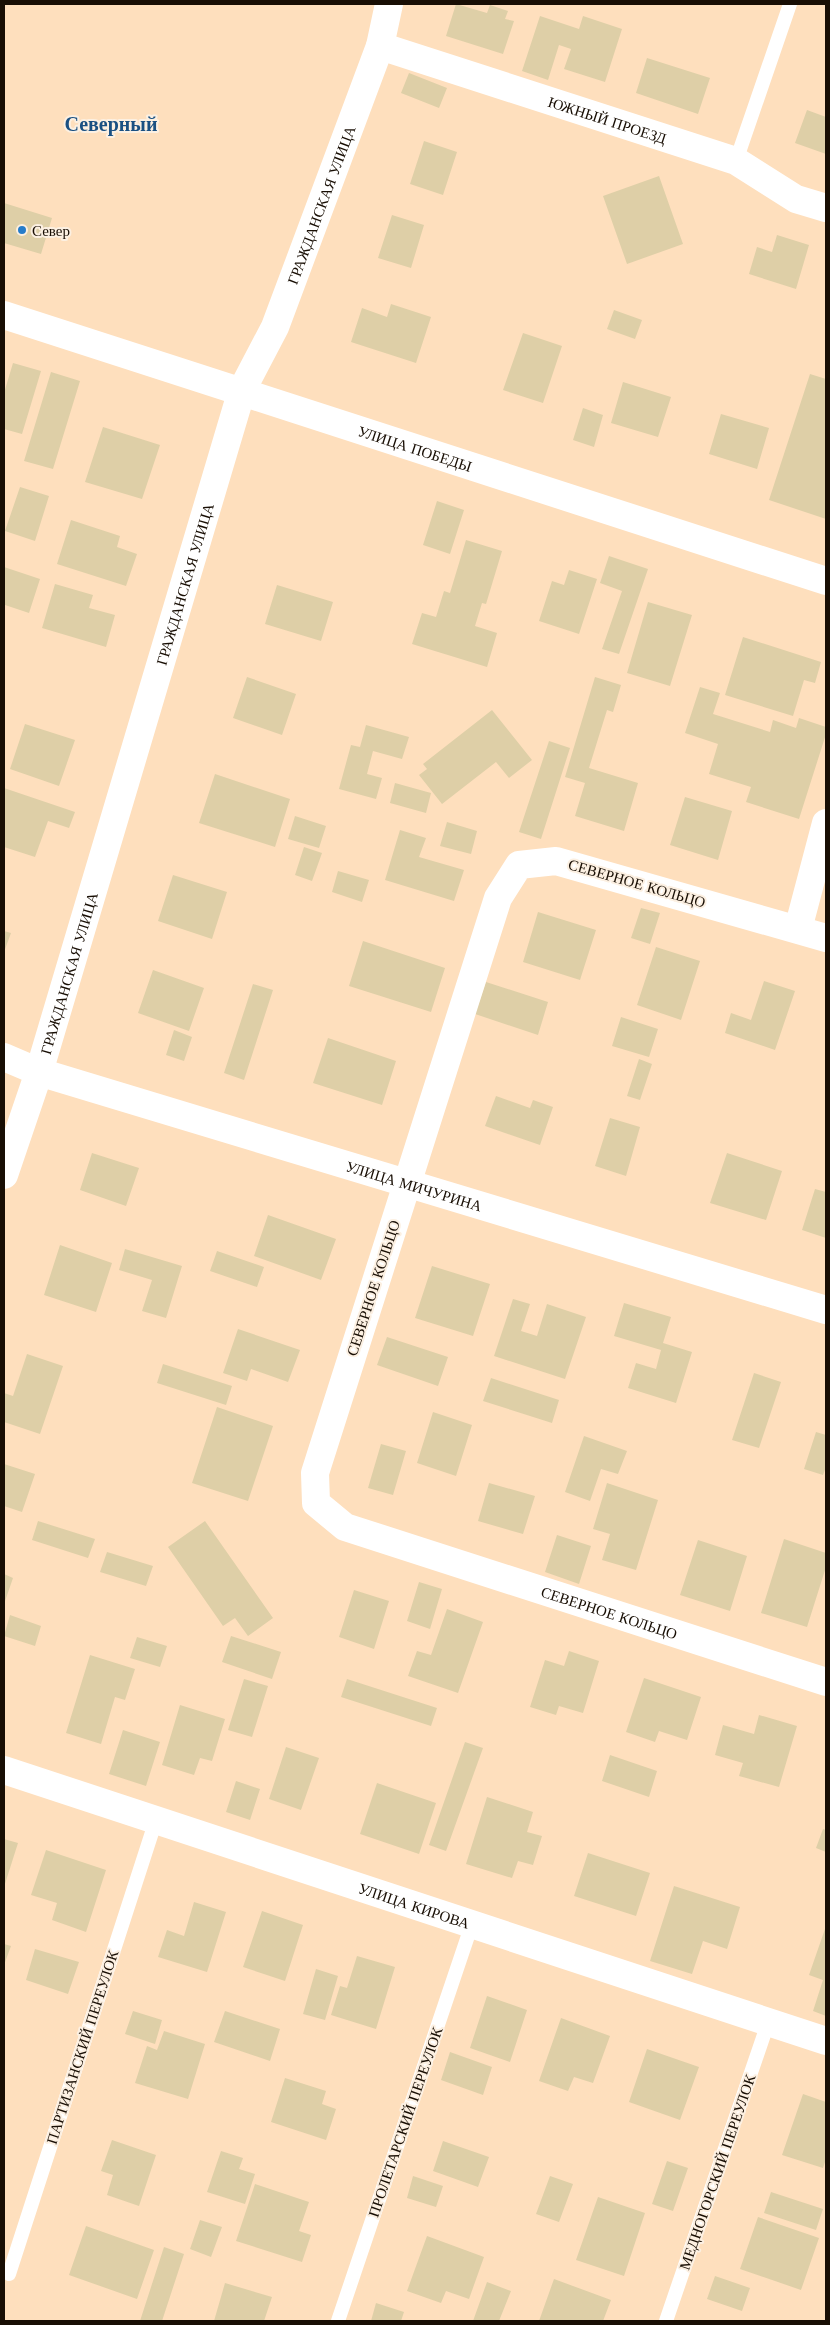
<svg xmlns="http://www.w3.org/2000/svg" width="830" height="2325" font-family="'Libre Baskerville',serif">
<rect width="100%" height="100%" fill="#fedfbd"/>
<!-- building -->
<path fill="#decfa7" d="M456 4 487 13 490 5 508 11 505 19 514 21 503 54 446 36Z
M540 16 579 29 583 16 622 29 605 82 564 69 571 49 559 45 548 80 522 71Z
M647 58 710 78 698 114 636 93Z
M409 73 447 88 439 108 401 93Z
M807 110 826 117V154L795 143Z
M424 141 457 152 443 195 410 184Z
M659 176 683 244 627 264 603 196Z
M4 203 52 218 41 254 4 243Z
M392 215 424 225 411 268 378 258Z
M777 235 809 245 796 289 749 274 757 247 772 252Z
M391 304 431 317 416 363 351 342 362 308 387 317Z
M614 310 642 320 635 339 607 329Z
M523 333 562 346 543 403 503 390Z
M13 363 41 371 22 434 4 429V393Z
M51 372 80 381 53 469 24 461Z
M810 374 826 379V519L769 500Z
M623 382 671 397 658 437 611 423Z
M583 408 603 415 594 447 573 440Z
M721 414 769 428 757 469 709 454Z
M103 427 160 445 142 499 85 482Z
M20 487 49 496 35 541 5 531Z
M437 501 464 510 450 554 423 545Z
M71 520 120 536 117 547 137 554 126 586 57 564Z
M466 540 502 551 486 604 482 603 475 626 497 633 487 667 412 644 422 613 436 617 444 591 450 593Z
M609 556 648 569 619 654 602 649 622 591 600 583Z
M4 567 40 579 29 613 5 605 4 608Z
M569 570 597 579 579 634 539 621 552 581 564 585Z
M55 584 93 595 89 608 115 615 106 647 42 628Z
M277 585 333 602 321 641 265 624Z
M648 602 692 615 670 686 627 673Z
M743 637 821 662 815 683 804 680 793 716 725 695Z
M247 677 296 694 282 735 233 718Z
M595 677 621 685 613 712 607 710 589 768 638 783 624 831 575 816 585 783 565 777Z
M700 687 720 693 713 714 770 732 773 720 796 728 799 718 826 727V734L799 819 746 802 751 787 709 774 718 744 685 733Z
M492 710 532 760 509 778 496 762 442 804 419 775 427 769 423 764Z
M25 724 75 740 59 786 10 769Z
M366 725 409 737 402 759 373 751 367 774 382 778 376 799 339 789 351 745 360 747Z
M549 741 570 748 541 839 519 832Z
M215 774 290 799 275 847 199 823Z
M395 783 431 793 426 813 390 803Z
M4 788 75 812 69 828 48 821 35 857 4 847Z
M685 797 732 811 718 860 670 845Z
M295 816 326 826 319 848 288 839Z
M447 822 477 831 471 854 440 846Z
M400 830 426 838 419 857 464 870 454 901 385 880Z
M304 847 322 853 312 881 295 875Z
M338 871 369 880 362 902 332 892Z
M173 875 227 892 212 939 158 921Z
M641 908 660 913 650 944 631 938Z
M538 912 596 930 580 980 523 962Z
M4 931 11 933 4 952Z
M363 941 445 968 431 1012 349 986Z
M656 947 700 961 681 1020 637 1005Z
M153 970 204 988 189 1031 138 1013Z
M764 981 795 991 775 1050 725 1033 731 1013 751 1020Z
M486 982 548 1002 538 1035 475 1014Z
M253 984 273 990 244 1080 224 1073Z
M621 1017 658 1029 649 1057 612 1046Z
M174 1030 192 1037 184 1061 166 1055Z
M328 1038 396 1061 382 1105 313 1083Z
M639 1059 652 1064 640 1100 627 1096Z
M496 1096 530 1108 533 1100 553 1107 540 1145 485 1126Z
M610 1118 640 1127 626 1176 595 1166Z
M92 1153 139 1168 126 1206 80 1190Z
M727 1153 782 1171 766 1220 710 1203Z
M815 1189 826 1192V1238L802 1230Z
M268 1215 336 1239 321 1280 254 1256Z
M60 1245 112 1263 96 1312 44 1295Z
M125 1249 182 1266 166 1318 142 1311 152 1280 119 1270Z
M217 1251 264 1267 257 1287 210 1271Z
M432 1266 490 1284 473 1336 415 1318Z
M513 1299 530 1304 521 1331 537 1336 547 1304 586 1317 565 1379 494 1356Z
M624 1303 671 1317 663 1343 692 1352 676 1403 628 1388 636 1363 656 1369 661 1350 614 1336Z
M238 1329 300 1350 288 1382 251 1369 247 1381 223 1373Z
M387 1337 448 1357 438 1386 377 1365Z
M27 1354 63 1366 40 1434 4 1422V1393L13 1396Z
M163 1364 232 1386 226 1405 157 1383Z
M754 1373 781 1382 759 1448 732 1440Z
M491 1378 559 1400 552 1423 483 1401Z
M217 1407 273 1426 248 1501 192 1483Z
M433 1412 472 1425 456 1476 417 1463Z
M816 1432 826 1435V1467L823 1475 804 1469Z
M584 1436 627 1451 618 1474 601 1469 590 1501 565 1492Z
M381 1444 406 1451 393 1495 368 1488Z
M4 1464 35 1474 22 1512 4 1506Z
M489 1483 535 1496 523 1534 478 1521Z
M607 1483 658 1500 636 1570 602 1560 610 1534 593 1529Z
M38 1521 95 1539 88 1558 32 1540Z
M205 1521 273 1618 248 1636 235 1618 223 1626 168 1547Z
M557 1535 591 1546 579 1584 545 1572Z
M784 1539 826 1553V1567L807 1627 761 1613Z
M698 1540 747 1556 730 1611 680 1595Z
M107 1552 153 1566 146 1586 100 1572Z
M4 1574 13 1578 4 1604Z
M419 1582 442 1589 430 1629 407 1621Z
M354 1590 389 1601 374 1649 339 1637Z
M447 1609 483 1622 458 1693 408 1676 417 1651 431 1655Z
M10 1615 41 1626 35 1646 4 1636Z
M231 1636 281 1652 272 1679 222 1662Z
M137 1637 167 1646 160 1667 130 1658Z
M569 1651 599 1661 583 1713 559 1706 556 1715 530 1707 545 1660 564 1666Z
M90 1655 135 1669 125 1700 115 1697 101 1744 66 1733Z
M644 1678 701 1697 687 1740 659 1731 655 1742 626 1732Z
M244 1679 268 1686 252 1737 228 1730Z
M347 1679 437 1708 431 1726 341 1697Z
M180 1705 225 1719 212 1761 200 1758 194 1775 162 1765Z
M759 1715 797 1726 779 1787 739 1776 743 1763 715 1755 723 1725 754 1734Z
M123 1730 160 1742 146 1786 109 1774Z
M465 1742 483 1748 446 1851 429 1845Z
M286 1747 319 1758 301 1810 269 1799Z
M610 1755 657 1771 649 1797 602 1781Z
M236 1781 260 1789 250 1820 226 1812Z
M377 1783 436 1803 419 1854 360 1834Z
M487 1797 533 1812 527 1832 542 1836 533 1865 518 1861 512 1878 466 1864Z
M823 1829 826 1830V1852L816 1848Z
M4 1839 18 1843 4 1887Z
M46 1850 106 1870 86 1932 52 1920 57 1903 31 1895Z
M588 1853 650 1873 636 1916 574 1896Z
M674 1886 740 1907 727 1949 703 1941 692 1974 650 1961Z
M194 1902 226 1912 207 1972 158 1957 167 1930 184 1936Z
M262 1911 303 1925 285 1981 243 1967Z
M826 1926V2016L813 2011 823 1980 809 1975Z
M4 1944 11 1946 4 1965Z
M35 1949 79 1962 68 1994 26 1980Z
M357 1956 395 1967 376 2029 331 2015 340 1986 347 1988Z
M316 1969 338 1976 325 2020 303 2014Z
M487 1996 527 2010 510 2062 470 2048Z
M133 2011 162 2020 155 2044 125 2034Z
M225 2011 280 2029 270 2061 214 2042Z
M561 2018 610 2036 593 2083 574 2077 568 2091 539 2081Z
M164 2031 205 2044 188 2099 135 2083 147 2046 157 2050Z
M647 2049 699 2067 680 2120 629 2102Z
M450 2052 492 2067 483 2095 441 2080Z
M285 2078 326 2091 322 2104 336 2109 326 2140 271 2122Z
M803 2094 826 2102V2159L823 2168 782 2155Z
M112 2140 156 2155 139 2206 107 2195 113 2175 101 2171Z
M443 2141 489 2157 478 2187 433 2171Z
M221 2151 243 2158 239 2169 255 2174 245 2204 207 2192Z
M667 2161 688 2168 673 2211 652 2204Z
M413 2176 443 2186 436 2207 407 2198Z
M550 2176 573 2184 559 2222 536 2214Z
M255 2184 309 2202 299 2231 311 2235 302 2262 236 2241Z
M771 2192 823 2209 816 2230 764 2213Z
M598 2197 645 2213 624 2276 576 2260Z
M758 2217 819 2238 801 2290 740 2269Z
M200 2220 222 2227 211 2257 190 2249Z
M86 2226 154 2250 137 2299 69 2275Z
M427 2236 484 2257 469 2299 446 2291 441 2303 407 2291Z
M164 2247 184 2254 162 2321H140Z
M715 2276 750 2288 742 2311 707 2299Z
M554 2279 611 2300 603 2321H539Z
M487 2282 511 2291 499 2321H473Z
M225 2283 272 2297 264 2321H214Z
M376 2303 404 2312 401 2321H371Z"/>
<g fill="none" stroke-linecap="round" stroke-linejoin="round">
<!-- service -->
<path stroke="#fff" stroke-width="14" d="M736 161 790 4
M9 2274 156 1820
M338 2321 472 1924
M666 2321 768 2023"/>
<!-- minor -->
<g stroke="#fff" stroke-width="28">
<path id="s1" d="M380 46 736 161 796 199 826 208"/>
<path d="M798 929 826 823"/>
<path id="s2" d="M826 938 556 861 519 865 498 898 315 1473 316 1503 345 1527 826 1682"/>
<path id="s3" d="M4 1057 39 1072 826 1310"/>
<path id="s4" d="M4 1175 39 1072 242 390 275 327 380 46 389 4"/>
<path id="s5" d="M4 1770 826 2041"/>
</g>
<!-- tertiary -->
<path stroke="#fff" stroke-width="28" id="s6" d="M4 315 826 581"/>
</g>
<!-- markers -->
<circle fill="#257cca" stroke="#fcf0e2" stroke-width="2" cx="22" cy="230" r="5"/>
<g text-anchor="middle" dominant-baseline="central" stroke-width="4" stroke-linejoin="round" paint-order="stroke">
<!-- street labels -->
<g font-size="15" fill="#180e04" stroke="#fcf0e2">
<text stroke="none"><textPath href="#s1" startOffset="239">ЮЖНЫЙ ПРОЕЗД</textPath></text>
<text stroke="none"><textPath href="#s4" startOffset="1022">ГРАЖДАНСКАЯ УЛИЦА</textPath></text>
<text stroke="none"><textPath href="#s6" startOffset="432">УЛИЦА ПОБЕДЫ</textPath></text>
<text stroke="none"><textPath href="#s4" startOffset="618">ГРАЖДАНСКАЯ УЛИЦА</textPath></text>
<text transform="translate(637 883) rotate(16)">СЕВЕРНОЕ КОЛЬЦО</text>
<text stroke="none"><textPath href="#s4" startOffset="212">ГРАЖДАНСКАЯ УЛИЦА</textPath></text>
<text stroke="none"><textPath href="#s3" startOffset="430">УЛИЦА МИЧУРИНА</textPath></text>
<text transform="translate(373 1288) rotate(-72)">СЕВЕРНОЕ КОЛЬЦО</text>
<text stroke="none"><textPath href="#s2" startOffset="1306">СЕВЕРНОЕ КОЛЬЦО</textPath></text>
<text stroke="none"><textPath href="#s5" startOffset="432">УЛИЦА КИРОВА</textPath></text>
<text transform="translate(82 2047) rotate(-72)">ПАРТИЗАНСКИЙ ПЕРЕУЛОК</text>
<text transform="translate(405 2122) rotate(-71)">ПРОЛЕТАРСКИЙ ПЕРЕУЛОК</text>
<text transform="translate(717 2172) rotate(-71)">МЕДНОГОРСКИЙ ПЕРЕУЛОК</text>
</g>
<!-- poi labels -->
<g font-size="15" fill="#180e04" stroke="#fcf0e2" text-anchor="start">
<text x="32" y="230">Север</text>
</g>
<!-- district labels -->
<g font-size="20" font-weight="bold" fill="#1a5082" stroke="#fcf0e2">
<text x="111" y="124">Северный</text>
</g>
</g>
<!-- border -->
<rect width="830" height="2325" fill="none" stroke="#180e04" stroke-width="10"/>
</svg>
